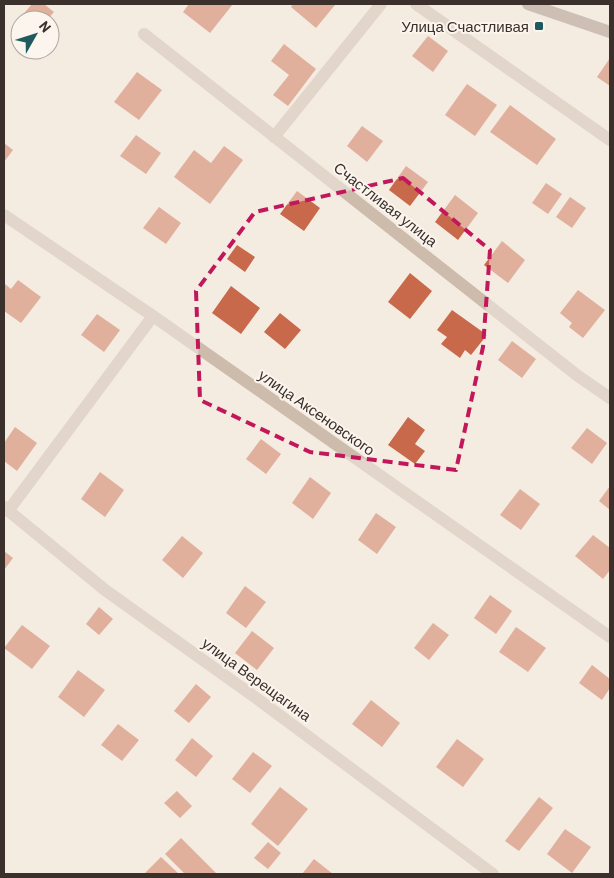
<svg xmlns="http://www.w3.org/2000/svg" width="614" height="878" font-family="Barlow,sans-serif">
<rect width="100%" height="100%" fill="#f4ebe1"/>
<!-- building -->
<path fill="#c8694b" d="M32 4H44L54 12 47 20H22L20 18Z
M189 4H233L210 33 183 12Z
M293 4H334L335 5 316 28 291 7Z
M428 36 448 51 433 72 412 56Z
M284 44 316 69 288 106 273 95 289 75 271 61Z
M610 58V86L597 77Z
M137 72 162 90 139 120 114 102Z
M467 84 497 105 475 136 445 115Z
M510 105 556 139 537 165 490 132Z
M362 126 383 141 367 162 347 146Z
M136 135 161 153 146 174 120 156Z
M4 143 13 150 4 162Z
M224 146 243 160 210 204 174 177 194 150 211 163Z
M406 166 428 182 410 206 389 190Z
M546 183 562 194 548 214 532 203Z
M297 191 320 208 304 231 280 214Z
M455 195 478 213 458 240 435 222Z
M570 197 586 208 572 228 556 217Z
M159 207 181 223 166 244 143 228Z
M502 241 525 260 508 283 484 265Z
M237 245 255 257 245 272 227 259Z
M410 273 432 291 410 319 388 302Z
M18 280 41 297 21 323 4 311V286L5 284 11 289Z
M231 286 260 308 241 334 212 313Z
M578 290 605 310 583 338 569 327 572 323 560 313Z
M452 310 487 335 471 355 465 350 460 358 441 344 447 337 437 330Z
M280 313 301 330 285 349 264 332Z
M97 314 120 330 104 352 81 335Z
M512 341 536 359 522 378 498 360Z
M408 417 425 430 415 444 425 451 415 464 388 445Z
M15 427 37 443 17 471 4 461V443Z
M587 428 607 443 592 464 571 448Z
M261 439 281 454 266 474 246 459Z
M100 472 124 490 105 517 81 499Z
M310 477 331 493 313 519 292 503Z
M610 486V510L599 501Z
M520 489 540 504 521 530 500 515Z
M376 513 396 527 377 554 358 540Z
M593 535 610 548V570L603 579 575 556Z
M182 536 203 553 183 578 162 560Z
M4 551 13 558 4 570Z
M245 586 266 602 246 628 226 613Z
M490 595 512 611 496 634 474 618Z
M99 607 113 619 99 635 86 624Z
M433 623 449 635 429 660 414 648Z
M22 625 50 646 32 669 4 648Z
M516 627 546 648 528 672 499 652Z
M252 631 274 648 257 670 235 653Z
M592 665 610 679V688L602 700 579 683Z
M78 670 105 690 84 717 58 697Z
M196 684 211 697 189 723 174 711Z
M371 700 400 723 382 747 352 724Z
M118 724 139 740 122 761 101 745Z
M192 738 213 756 196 777 175 760Z
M457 739 484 759 463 787 436 767Z
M253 752 272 766 250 793 232 779Z
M280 787 308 809 278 846 251 824Z
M177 791 192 806 180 818 164 803Z
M539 797 553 808 519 851 505 841Z
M565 829 591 847 572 873 547 854Z
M181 838 217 874H185L165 854Z
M268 842 281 853 268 869 254 858Z
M161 857 179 874H144Z
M314 859 333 874H302Z"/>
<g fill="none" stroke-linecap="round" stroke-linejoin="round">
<!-- street -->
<path stroke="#cdbbac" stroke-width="12" d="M416 4 610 140
M144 34 578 376 610 398
M274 137 381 4
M4 215 153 316 610 637
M4 507 105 590 263 703 493 874
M8 511 153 316"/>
<!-- secondary -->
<path stroke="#a18a7d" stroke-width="12" d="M528 4 610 32"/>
</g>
<!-- marked area -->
<path d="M0 0H614V878H0ZM403 178 490 250 483 347 456 470 310 452 200 400 196 291 255 212Z" fill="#f4ebe1" fill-opacity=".55" fill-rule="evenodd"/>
<path fill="none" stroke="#c2185b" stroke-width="4" stroke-dasharray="10 6" stroke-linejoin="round" d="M403 178 490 250 483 347 456 470 310 452 200 400 196 291 255 212Z"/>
<!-- markers -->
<rect fill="#1f5a5e" stroke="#fbf5ee" stroke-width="2" x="534" y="21" width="10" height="10" rx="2.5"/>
<g text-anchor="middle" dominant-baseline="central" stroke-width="4" stroke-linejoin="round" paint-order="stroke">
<!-- poi labels -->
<g font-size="15" fill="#3b302b" stroke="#fbf5ee" text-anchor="end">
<text x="529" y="26">Улица Счастливая</text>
</g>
<!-- street labels -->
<g font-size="15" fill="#3b302b" stroke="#fbf5ee">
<text transform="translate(386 204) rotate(38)">Счастливая улица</text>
<text transform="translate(317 412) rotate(35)">улица Аксеновского</text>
<text transform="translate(257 679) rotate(36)">улица Верещагина</text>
</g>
</g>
<!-- border -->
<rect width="614" height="878" fill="none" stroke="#3b302b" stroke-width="10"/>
<!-- north arrow -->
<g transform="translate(35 35) rotate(51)"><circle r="24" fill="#fbf5ee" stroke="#aea6a0"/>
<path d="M0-4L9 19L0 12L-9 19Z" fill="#1f5a5e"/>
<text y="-8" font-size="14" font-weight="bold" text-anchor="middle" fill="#3b302b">N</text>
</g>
</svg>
